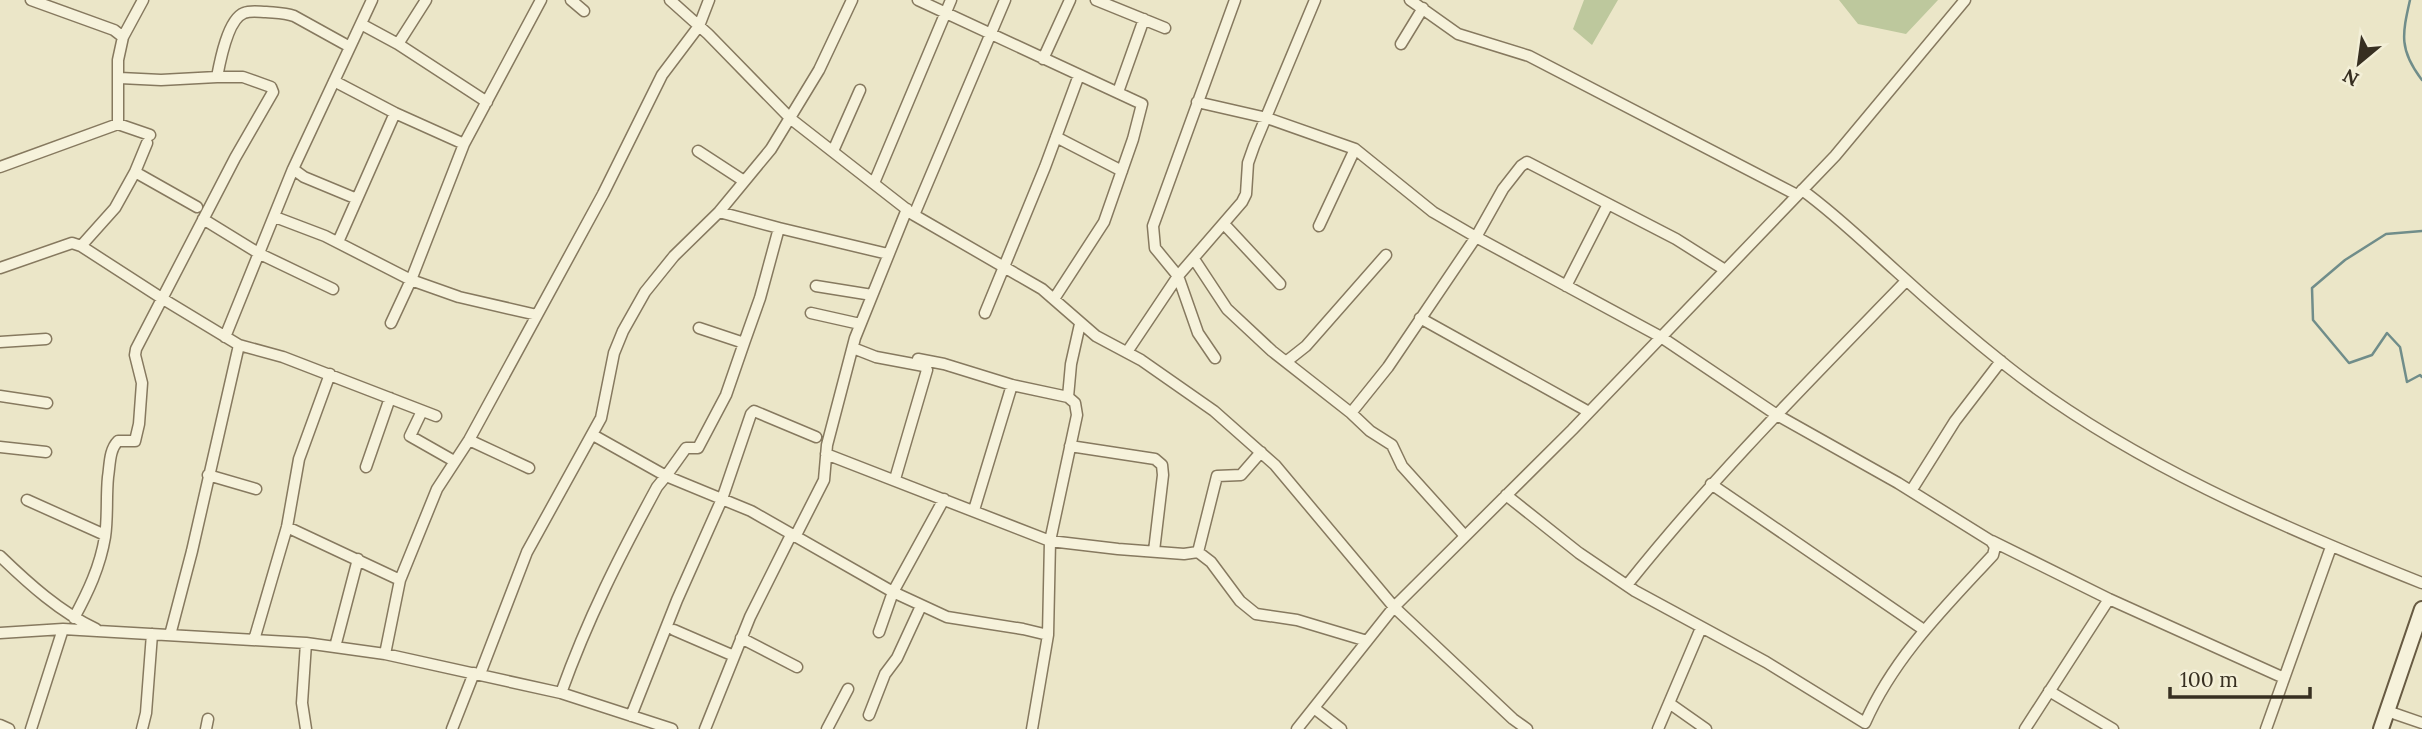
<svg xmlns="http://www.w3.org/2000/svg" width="2422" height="729" font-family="Lora,serif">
<rect width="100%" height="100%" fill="#ebe6c8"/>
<!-- green -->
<path fill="#bdc89d" d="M1584 0H1618L1592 45 1573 29Z
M1839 0H1938L1906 34 1858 24Z"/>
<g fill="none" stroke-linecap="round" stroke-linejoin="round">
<!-- stream -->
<path stroke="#708d8a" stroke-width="2.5" d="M2410 0C2402 35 2399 50 2422 80
M2422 231 2386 234 2345 260 2312 288 2313 320 2349 363 2372 355 2387 333 2400 347 2407 382 2420 375 2422 377"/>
<defs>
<path id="street" d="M31 0 114 30 123 37 118 60V124
M571 0 584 11
M670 0 708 34 791 119 914 215 1042 289 1096 336 1141 360 1214 411 1275 465 1394 607 1513 719 1527 729
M918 0 1142 104 1133 139 1104 222 1054 299
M1096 0 1165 28
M1410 0 1458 34 1529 56 1797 195
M361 24 398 44 487 102
M123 37 143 0
M398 44 426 0
M1401 44 1423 8
M1043 59 1070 0
M120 78 161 80 217 77C220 61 228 19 244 13 251 10 260 12 266 12 276 13 285 13 294 16L350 47
M334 81 395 113 464 144
M1118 92 1144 19
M1197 102 1267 118 1355 149 1433 212 1476 237 1661 337 1777 415 1898 483 1991 541 1995 547 1993 555C1945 607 1894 657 1865 723L1766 662 1635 591 1579 553 1506 495
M1056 137 1122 171
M698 151 744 181
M833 151 860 90
M0 167 118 124 150 135
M293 169 304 177 357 199
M135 172 197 207
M874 183 951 0
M1802 190C1835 214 1864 242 1895 270 1931 303 1969 336 2008 367 2127 461 2282 527 2422 583
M719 212 779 228
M914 215 1005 0
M275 217 325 236 411 280 459 297 537 315
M203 219 260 254 333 289
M1224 224 1280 284
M1319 226 1355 149
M338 242 395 113
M81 246 115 208 135 172 147 143
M1194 259 1227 309 1272 351 1351 413 1370 431 1392 445 1402 466 1465 536
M0 268 72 243 81 246 163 299 239 345 283 357 436 416
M816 286 872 295
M1566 286 1608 204
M811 313 860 324
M985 313 1045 167 1079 75
M1420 318 1589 412
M391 323 411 280 464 144 541 0
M699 328 744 343 760 298 779 228 888 254
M225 337 293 169 372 0
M0 342 46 339
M853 348 876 357 924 366 927 370 895 479
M1127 352 1178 276 1155 248 1153 226 1235 0
M1215 358 1198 333 1178 276 1242 202 1246 194 1248 163 1254 146 1315 0
M918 359 944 364 1012 385 1068 397
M1287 361 1306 346 1386 255
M0 396 47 403
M422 411 410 436 454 461
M1351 413 1388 367 1476 237 1503 189 1521 166 1527 162 1676 239 1725 270
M593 435 666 476 686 448H698L726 395 744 343
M469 440 529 468
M1070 446 1155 459 1162 465 1163 475 1154 551
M0 447 46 452
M826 454 1050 541 1118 549 1184 554 1198 552 1211 562 1240 601 1256 614 1297 620 1367 641
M366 467 390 398
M208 475 256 489
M1711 484 1924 630
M1911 491 1955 421 2001 361
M27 500 105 535
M974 510 1012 385
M287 527 400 580
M795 537 824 480 827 445 855 338 907 209
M1992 541 2109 599 2284 678
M1198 552 1217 476 1241 475 1261 452
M0 556C29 584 60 612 96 629
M1627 585C1713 477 1810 380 1906 281
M74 618C88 592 100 567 105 537 108 517 106 497 108 477 110 465 109 450 118 441H135L139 424 142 383 135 355 136 349 235 158 273 92 271 87 243 77H217
M674 630 734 656
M879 632 893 592 944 499
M0 633 63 629 306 643 385 654 561 693 672 729
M170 635 192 551 239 345
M741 638 797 667
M254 640 287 527 299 459 330 374
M335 647 358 559
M385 654 400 580 437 489 469 440 603 194 662 75 699 26 709 0
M480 674 527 552 601 418 614 353 623 331 645 292 674 256 719 212 771 149 819 70 852 0
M2049 691 2113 729
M561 693C588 618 619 557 657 487L666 476 751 511 893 592 947 617 1023 629 1048 635
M1669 703 1706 729
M1314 708 1341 729
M2387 711 2422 723
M869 715 885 674 897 658 921 606
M631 716 677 600 722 499 751 414 754 411 816 437
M0 725 9 729
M31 729 63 629
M142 729 146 713 152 634
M206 729 208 719
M306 729 302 703 306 643
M452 729 474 673
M705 729 750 617 791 535
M827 729 848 689
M1032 729 1048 635 1050 541 1077 415 1075 403 1068 397 1071 364 1080 324
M1297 729 1394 607 1572 430 1835 156 1965 0
M1658 729 1701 628
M2025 729 2109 599
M2266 729 2331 547"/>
<path id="secondary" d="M2381 729 2422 609"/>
</defs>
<!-- street casing -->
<use href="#street" stroke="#86795f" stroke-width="13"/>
<!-- secondary casing -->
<use href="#secondary" stroke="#675a42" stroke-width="18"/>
<!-- street -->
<use href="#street" stroke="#f6f2db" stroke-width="10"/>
<!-- secondary -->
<use href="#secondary" stroke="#f6f2db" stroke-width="14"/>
</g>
<!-- north arrow -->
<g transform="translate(2359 63) rotate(209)" stroke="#f3efd7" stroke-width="5" paint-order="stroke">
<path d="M0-5L12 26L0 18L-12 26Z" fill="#372f21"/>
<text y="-10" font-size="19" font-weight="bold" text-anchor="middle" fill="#372f21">N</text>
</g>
<!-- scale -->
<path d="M2170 687v10h140v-10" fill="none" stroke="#372f21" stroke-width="3.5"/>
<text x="2180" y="687" font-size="21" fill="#372f21" stroke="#f3efd7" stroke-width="5" paint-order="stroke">100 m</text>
</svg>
